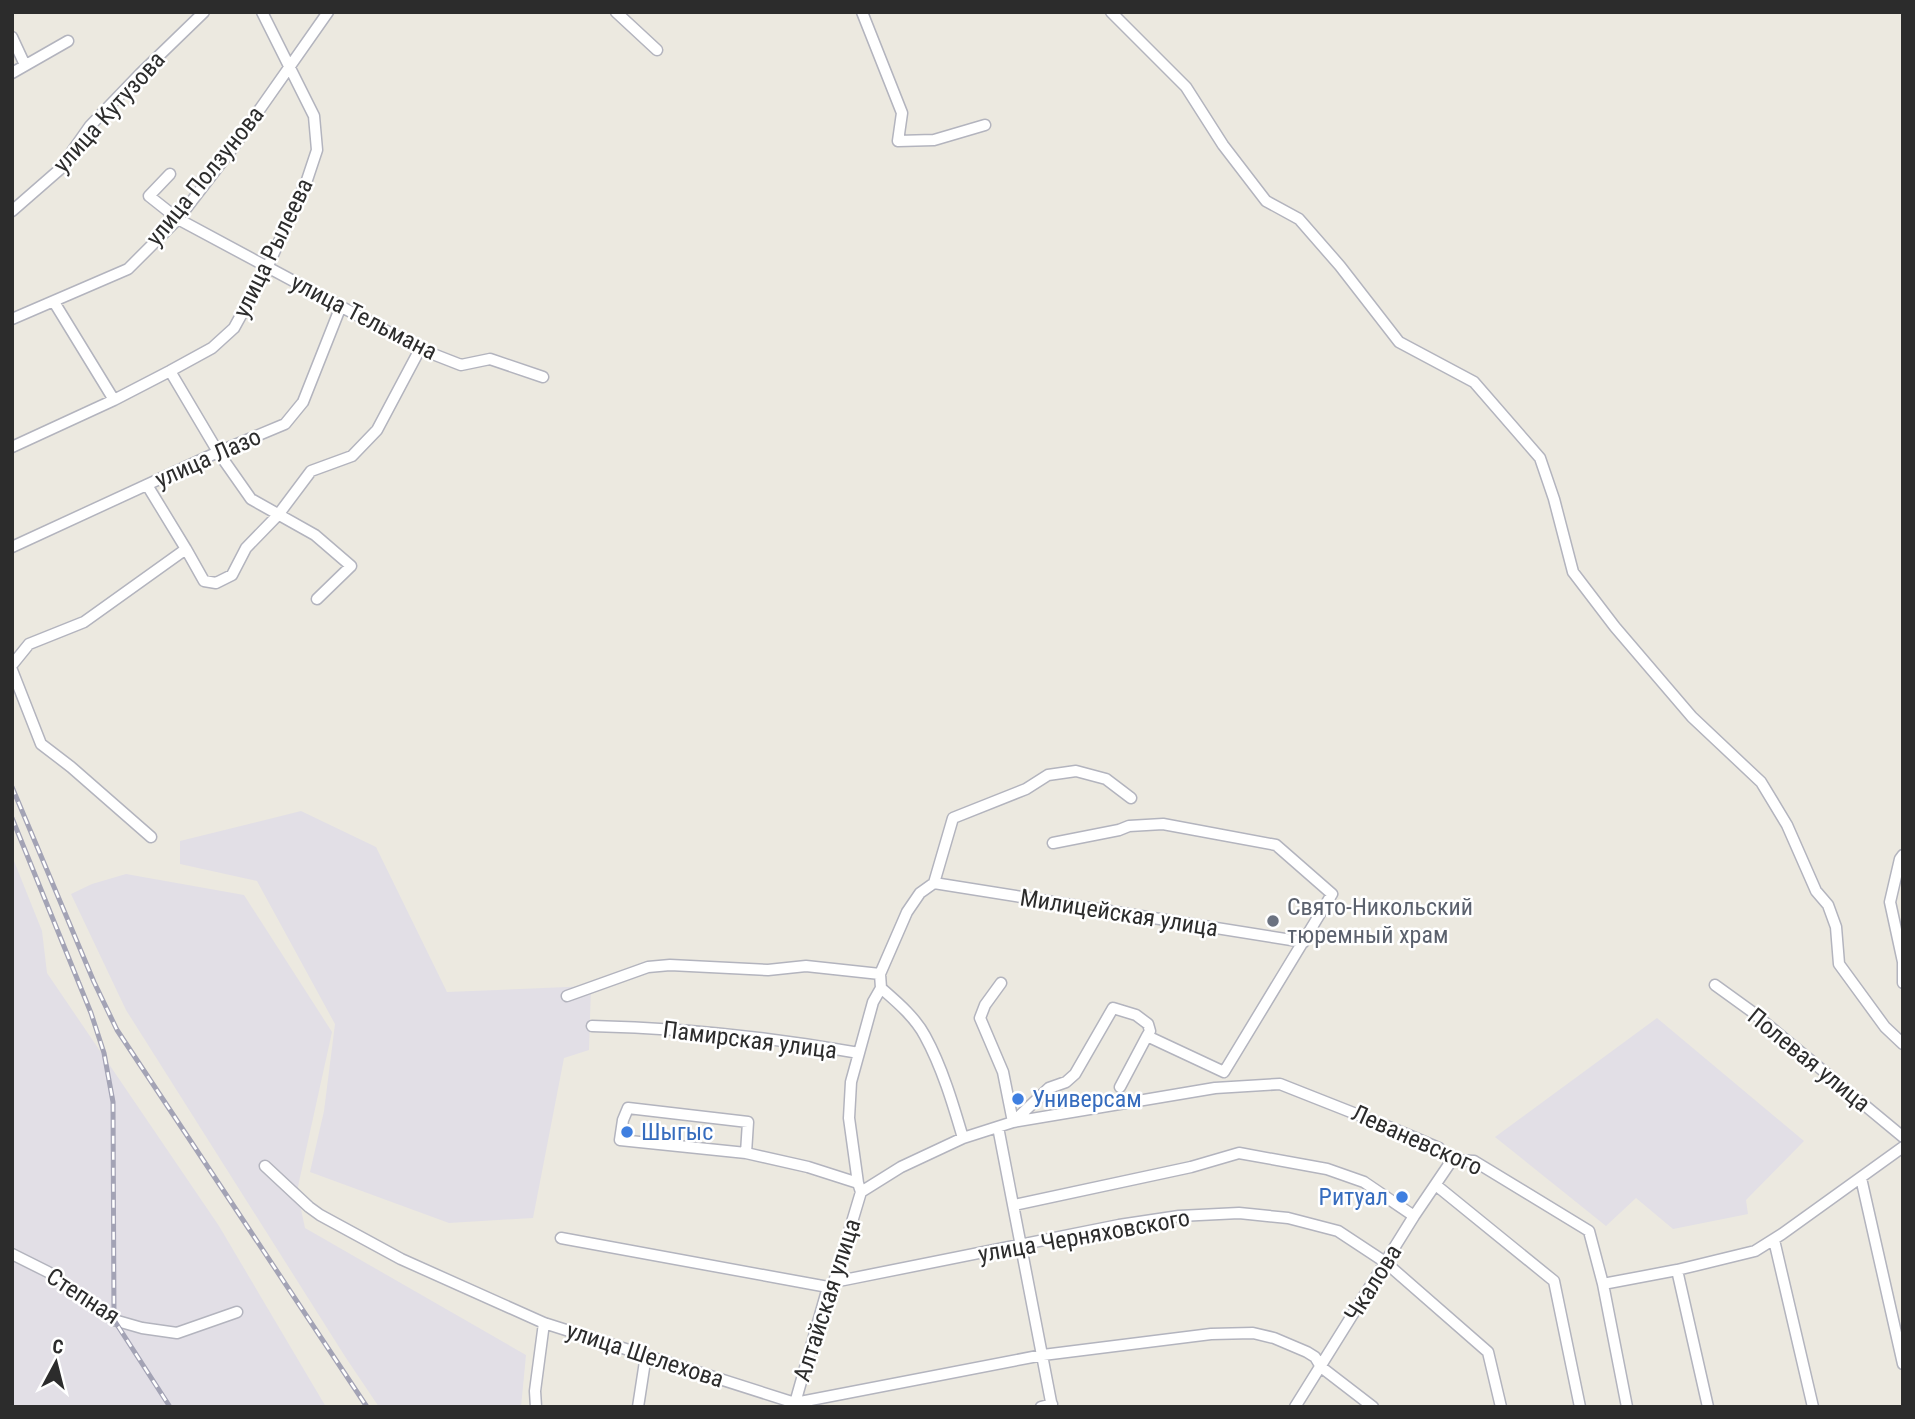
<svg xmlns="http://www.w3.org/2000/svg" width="1915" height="1419" font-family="'Roboto Condensed',sans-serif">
<rect width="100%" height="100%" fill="#ece9e0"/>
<!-- industrial -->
<path fill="#e2dfe6" d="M301 811 376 847 447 992 591 986 589 1050 564 1058 533 1218 449 1223 310 1172 324 1111 335 1024 257 881 180 864V841Z
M12 856 42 931 47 973 219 1226 326 1407H12Z
M126 874 244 895 332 1032 297 1191 305 1228 526 1355 521 1407H379L346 1358 126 1010 71 894 92 884Z
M1657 1018 1804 1141 1746 1200 1748 1214 1673 1229 1636 1198 1606 1226 1495 1137Z"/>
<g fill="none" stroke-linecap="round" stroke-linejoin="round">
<defs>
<path id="minor" d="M616 12 657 50
M862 12 902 113 898 141 934 140 985 125
M1111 12 1186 87 1223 145 1266 201 1299 219 1340 266 1399 342 1474 382 1540 458 1554 499 1573 572 1615 627 1692 717 1761 782 1787 825 1816 891 1828 905 1836 927 1839 964 1885 1027 1903 1044
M12 37 25 65
M12 73 68 41
M170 174 149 196 178 219 420 349 461 365 490 359 543 377
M12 211 59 170 90 126 140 74 204 12
M54 302 114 400
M12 319 128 269 178 219 234 146 328 12
M170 371 218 452 251 499 315 535 351 566 317 599
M12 447 114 400 170 371 212 348 234 328 267 268 307 180 317 150 314 116 262 12
M147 485 186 549
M12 547 218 452 285 424 303 402 341 306
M12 665 29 644 84 622 186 549 204 581 216 583 232 575 246 548 278 515 311 471 352 456 377 430 420 349
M12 670 41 744 71 767 151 837
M1053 843 1119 830 1129 826 1163 824 1276 845 1332 894 1224 1072 1147 1036 1120 1087
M1903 855 1900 859 1890 902 1903 962V983
M934 883 1304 942
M1001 983 985 1005 980 1018 1003 1072 1013 1122 1049 1088 1066 1082 1075 1074 1113 1008 1136 1015 1148 1024 1150 1031 1147 1036
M1715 985 1751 1011 1903 1137
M567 996 648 967 670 965 768 970 806 966 880 974
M592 1026C683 1028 770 1037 859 1053L851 1082 849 1118 858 1183
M859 1053 873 1002 881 988
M998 1127 1052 1407
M963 1138C953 1104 942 1067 925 1036 915 1017 897 1002 881 988L880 974 907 912 920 893 934 883 953 818 1026 789 1048 775 1076 771 1106 779 1131 798
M746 1153 748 1122 628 1108 623 1120 620 1140 746 1153 808 1167 858 1183 861 1192
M265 1166 309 1207 320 1215 401 1259 544 1323 795 1403 1043 1355 1211 1334 1253 1333 1274 1338 1307 1352 1315 1357 1321 1367 1373 1407
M1861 1178 1903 1364
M1437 1186 1554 1281 1580 1407
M861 1192 901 1167 963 1138 1013 1122 1215 1088 1280 1084 1399 1131 1439 1148 1452 1160 1474 1161 1589 1231 1603 1284 1627 1407
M1014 1205 1191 1167 1239 1153 1327 1169 1364 1182 1414 1216
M561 1238 828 1287
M1774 1240 1813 1407
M12 1254 48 1272 114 1320 142 1328 177 1333 237 1312
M1677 1270 1708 1407
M834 1282 1119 1225 1179 1216 1239 1213 1288 1218 1338 1231 1385 1262 1488 1352 1501 1407
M1603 1284 1677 1270 1755 1251 1782 1234 1903 1147
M536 1407 535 1391 544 1323
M638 1407 646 1355
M796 1407 795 1403 828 1287 834 1282 861 1192
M1041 1407 1052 1404
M1295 1407 1414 1216 1452 1160"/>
</defs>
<!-- minor casing -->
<use href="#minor" stroke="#b3b4be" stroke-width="13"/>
<!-- minor -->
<use href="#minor" stroke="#fff" stroke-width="10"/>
<defs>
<path id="rail" d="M12 787 94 982 117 1030 367 1407
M12 818 91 1013 104 1053 113 1102 114 1320 170 1407"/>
</defs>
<!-- rail casing -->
<use href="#rail" stroke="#a3a3b5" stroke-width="5"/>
<!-- rail -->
<use href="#rail" stroke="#fff" stroke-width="2.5" stroke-dasharray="8" stroke-linecap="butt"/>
</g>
<!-- markers -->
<circle fill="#6b7280" stroke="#fff" stroke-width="2.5" cx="1273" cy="921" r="7"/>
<g fill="#3f7fe0" stroke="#fff" stroke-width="2.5">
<circle cx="1018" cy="1099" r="7"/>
<circle cx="627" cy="1132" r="7"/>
<circle cx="1402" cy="1197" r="7"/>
</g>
<g text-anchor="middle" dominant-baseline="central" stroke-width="5" stroke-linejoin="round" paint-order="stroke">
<!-- street labels -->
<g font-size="24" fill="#2c2c2c" stroke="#fff">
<text transform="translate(109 112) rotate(-48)">улица Кутузова</text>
<text transform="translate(205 176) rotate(-51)">улица Ползунова</text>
<text transform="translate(273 248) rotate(-64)">улица Рылеева</text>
<text transform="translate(364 317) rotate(27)">улица Тельмана</text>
<text transform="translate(208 458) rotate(-24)">улица Лазо</text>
<text transform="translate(1119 913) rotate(9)">Милицейская улица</text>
<text transform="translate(750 1040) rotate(7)">Памирская улица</text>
<text transform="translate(1809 1060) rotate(39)">Полевая улица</text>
<text transform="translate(1417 1140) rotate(24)">Леваневского</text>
<text transform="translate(1084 1236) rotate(-10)">улица Черняховского</text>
<text transform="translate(1373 1283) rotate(-58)">Чкалова</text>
<text transform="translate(83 1296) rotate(33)">Степная</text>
<text transform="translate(827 1300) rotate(-72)">Алтайская улица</text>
<text transform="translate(645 1355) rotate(18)">улица Шелехова</text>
</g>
<!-- worship labels -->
<g font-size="24" fill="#5b616d" stroke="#fff" text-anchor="start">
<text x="1287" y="907">Свято-Никольский<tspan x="1287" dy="28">тюремный храм</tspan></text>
</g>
<!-- shop labels -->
<g font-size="24" fill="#366cbe" stroke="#fff" text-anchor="start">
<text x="1032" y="1099">Универсам</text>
<text x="641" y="1132">Шыгыс</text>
<text x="1388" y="1197" text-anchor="end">Ритуал</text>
</g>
</g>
<!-- border -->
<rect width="1915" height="1419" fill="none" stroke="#2c2c2c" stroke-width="28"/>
<!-- north arrow -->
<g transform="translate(56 1363) rotate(7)" stroke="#ffffff" stroke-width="5" paint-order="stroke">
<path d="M0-5L12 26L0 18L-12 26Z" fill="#2c2c2c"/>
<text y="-10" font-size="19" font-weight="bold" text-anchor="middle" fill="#2c2c2c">С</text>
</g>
</svg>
